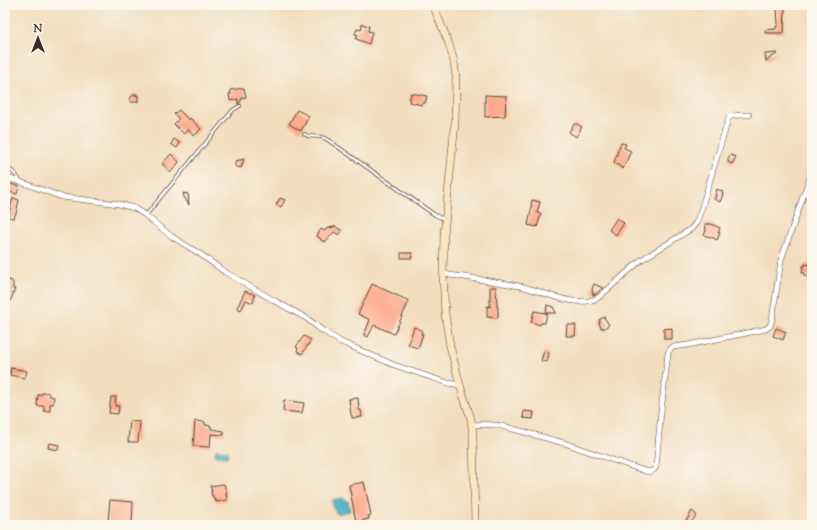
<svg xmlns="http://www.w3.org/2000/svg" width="817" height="530" font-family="'Sorts Mill Goudy',serif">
<rect width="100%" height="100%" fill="#fbf7ec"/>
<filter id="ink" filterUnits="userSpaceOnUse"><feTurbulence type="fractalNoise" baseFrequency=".025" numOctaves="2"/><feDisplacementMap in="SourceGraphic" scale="8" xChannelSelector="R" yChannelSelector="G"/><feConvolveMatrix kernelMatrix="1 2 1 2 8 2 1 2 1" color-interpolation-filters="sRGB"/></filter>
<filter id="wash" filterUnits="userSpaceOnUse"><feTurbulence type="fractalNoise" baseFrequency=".012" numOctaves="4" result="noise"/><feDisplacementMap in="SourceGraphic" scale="16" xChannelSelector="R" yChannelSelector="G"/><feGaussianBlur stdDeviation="0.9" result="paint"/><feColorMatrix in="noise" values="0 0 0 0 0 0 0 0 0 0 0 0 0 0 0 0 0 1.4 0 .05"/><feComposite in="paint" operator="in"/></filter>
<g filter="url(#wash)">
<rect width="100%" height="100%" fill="#f3ddbe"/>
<!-- water -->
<path fill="#44b2c0" stroke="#406e6f" d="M217 448 219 450 228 451 227 457 219 456 217 457 215 455 216 450Z
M343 498 345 501H348L350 511 337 514 333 508 332 500Z"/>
<g id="blocks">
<!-- building -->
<path fill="#fca98a" d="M777 7 785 8 784 33H765V30L776 29V26H778Z
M362 24 369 26 368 31 372 32 369 44 356 39 358 35 355 34 357 29 361 30Z
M778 53 766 61 765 54Z
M244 88 246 97 242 98 240 103 238 104V99L230 101 229 94H231L230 90Z
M136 93V96L138 95V102H131L130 98Z
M411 93 427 96 425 103H423L422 105 409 102Z
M485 95 506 96 505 116 485 117Z
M179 110 189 120 190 118 201 129 194 136 188 129 184 134 174 124 179 119 174 114Z
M297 110 309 116 301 131 289 124Z
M574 124H577L582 127 576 137 569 132Z
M174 139 180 143 177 148 171 144Z
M621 143 626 144 624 148 631 151 623 169 614 162 618 150Z
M171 154 179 162 171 172 162 164Z
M730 155 736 157 732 164 728 162V159Z
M244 159 241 168 236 167 235 166V163L236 161Z
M5 183 19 186 17 194 5 191Z
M717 189 723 192 722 194H723L720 202 714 199 716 196H715Z
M183 193 188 194 189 205 184 197Z
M13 198 19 200 16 213 14 218H12L8 217Z
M280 198 285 200 281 207 276 205Z
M532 200 540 202 537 213 541 214 537 227 528 225 532 206 531 205Z
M617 218 624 223 616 235 609 230Z
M705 224H711L720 228 718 233H720L717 240 710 236V237L704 235 706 231Z
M335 226 342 231 339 235 334 232 325 242 321 240 320 238 317 236 321 229 324 231 328 228 334 227Z
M401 253H412V258H401Z
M805 264 812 265 811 277 804 276 805 273H802L803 266H805Z
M11 280 13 283V289H15L10 302 5 301V282H6V281Z
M372 284 409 301 394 334 374 325 368 337 364 335 370 320 358 314Z
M594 284 603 288 594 295H593L592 289Z
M490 287H496L497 307H498V318L487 317V306L490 307Z
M245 291 255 295 253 303 246 300 241 310 237 308Z
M547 305 553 307 556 313H546H547L545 323H541L540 325 531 322 534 311 546 313Z
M604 317 609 325 603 329V327L601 328 599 323 600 322 599 320Z
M567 325H576L575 336H566Z
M414 327 422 330 421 334H423L418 348 408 345Z
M672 328V339H664V329Z
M776 328 786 332 783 340 773 336Z
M304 336 311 340 302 354 297 351 298 348 296 347Z
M544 351 549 353 547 362 541 361Z
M11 368 27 371 25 378 10 375Z
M47 392 50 396 54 397 53 404H50V411H44V406H37L38 395H41L42 393H45Z
M111 397H116L115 406H119L118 414 109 413Z
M358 398 359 410H361L362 417 352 418V415H351L349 399Z
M284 400 304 403 302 413 283 411Z
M524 411 534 412 533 419 523 418Z
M130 421 140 422 138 442H128Z
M195 421 205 422V425L211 426V429L224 431V435L211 434 210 447 193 446Z
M49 443 59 445 58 450 48 448Z
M364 482 371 515 368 516 369 519 356 522 349 485Z
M224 484 227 494H226L227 500 216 502V500H214L213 496H212L211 491H212L210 486Z
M110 500 133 502 132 525H119V523L108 522Z
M692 511 696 514V516L689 525H684Z"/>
</g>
</g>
<g filter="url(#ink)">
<use href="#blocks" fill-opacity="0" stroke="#574536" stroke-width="1"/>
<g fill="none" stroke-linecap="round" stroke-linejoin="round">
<defs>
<path id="service" d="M304 134 308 136 322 137 328 140 435 215 444 219
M5 165 16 175 20 181
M146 215 233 110 240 106"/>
<path id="minor" d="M5 178 18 181 62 197 119 204 134 208 145 215 171 236 200 254 225 272 275 301 306 318 323 331 341 342 394 365 448 383 460 385
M443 273 449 275C473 278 496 282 520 286 544 291 574 309 598 298L641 260 691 229 696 223 700 213 729 117C734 114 742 115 749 115
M472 425C484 424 495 424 506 427L564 443 645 471C650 472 653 472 656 467L661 411 668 353 670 349 673 347 688 345 766 329 770 326 772 320 781 260 812 171
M5 520 8 525"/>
<path id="secondary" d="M433 5 449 44 454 62 456 77 455 123 444 235 443 273 445 314 450 346 460 385 471 419 473 435 475 525"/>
</defs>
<!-- service casing -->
<use href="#service" stroke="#574536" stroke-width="4"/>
<!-- minor casing -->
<use href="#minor" stroke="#574536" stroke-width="6"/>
<!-- secondary casing -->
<use href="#secondary" stroke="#574536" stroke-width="8"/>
<!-- service -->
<use href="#service" stroke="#fff" stroke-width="2.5"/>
<!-- minor -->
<use href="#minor" stroke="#fff" stroke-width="5"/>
<!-- secondary -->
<use href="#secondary" stroke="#fce5c4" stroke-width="7"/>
</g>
</g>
<!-- margin -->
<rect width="817" height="530" fill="none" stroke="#fbf7ec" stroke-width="20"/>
<!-- north arrow -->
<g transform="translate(38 38)" stroke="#fbf7ec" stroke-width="3" paint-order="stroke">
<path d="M0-3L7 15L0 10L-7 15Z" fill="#3b2a1e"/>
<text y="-6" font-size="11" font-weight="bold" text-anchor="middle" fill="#3b2a1e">N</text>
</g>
</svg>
